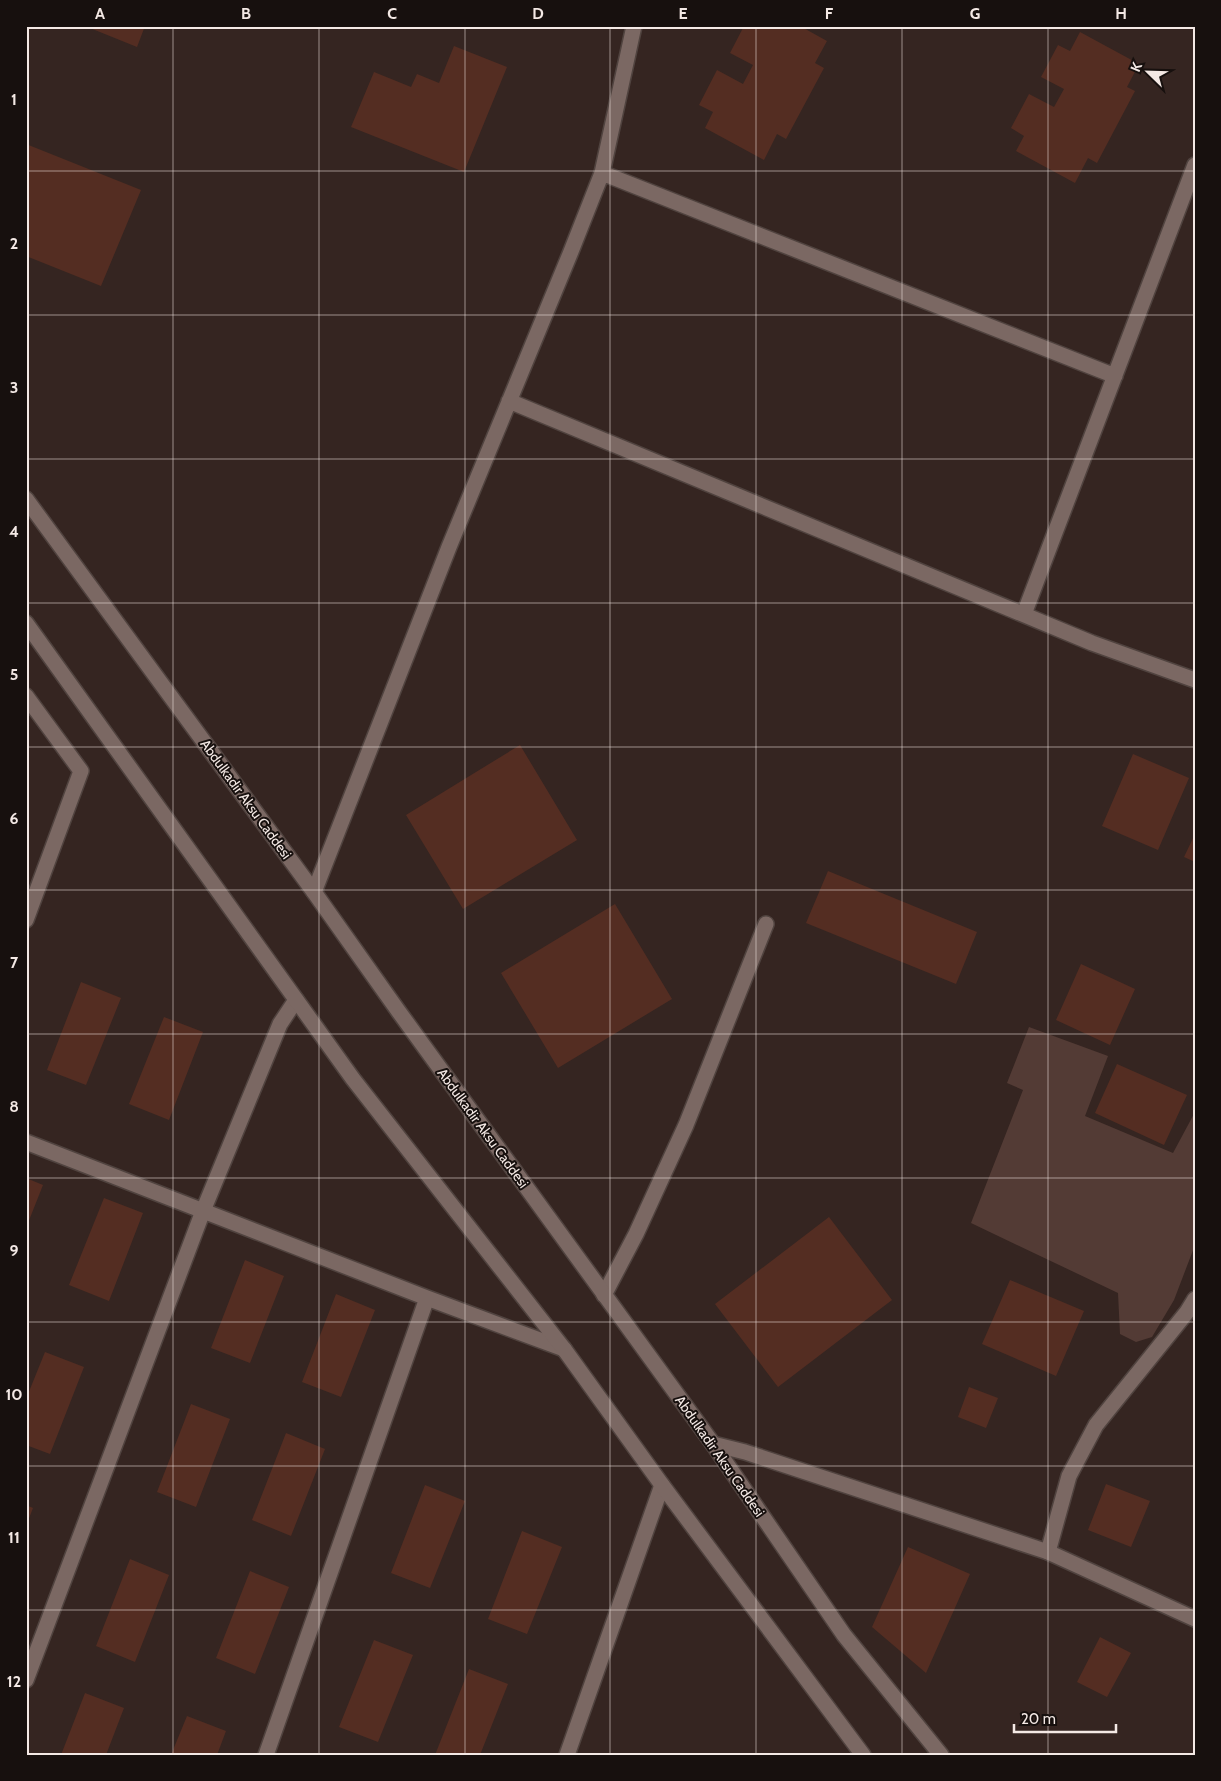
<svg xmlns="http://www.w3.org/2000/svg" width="1221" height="1781" font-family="Cabin,sans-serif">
<rect width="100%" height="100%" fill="#352521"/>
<!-- green -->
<path fill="#533b35" d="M1029 1027 1108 1056 1085 1116 1173 1153 1195 1112V1245L1174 1300 1152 1337 1136 1342 1120 1334 1118 1293 971 1223 1023 1090 1007 1083Z"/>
<!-- building -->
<path fill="#542d22" d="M85 26H145L137 47Z
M744 26H800L827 41 815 63 824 68 786 139 777 134 764 160 705 128 713 112 699 105 717 70 743 84 753 65 730 53Z
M1080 32 1139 64 1127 87 1135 91 1097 163 1088 158 1075 183 1016 151 1024 136 1011 128 1029 94 1054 107 1064 89 1041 77 1058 45 1070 51Z
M454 46 507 67 464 172 351 127 374 72 411 87 417 74 439 83Z
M26 144 141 190 101 286 26 256Z
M520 745 577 840 463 909 406 815Z
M1133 754 1189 778 1158 850 1102 826Z
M1195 834V862L1184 857Z
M828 871 977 932 956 984 806 923Z
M615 904 672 999 558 1068 501 973Z
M1081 964 1135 989 1110 1045 1056 1020Z
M81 982 121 998 86 1085 47 1070Z
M164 1017 203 1032 169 1120 129 1104Z
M1117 1064 1187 1095 1164 1145 1095 1113Z
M26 1178 43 1185 26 1228Z
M104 1198 143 1213 109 1301 69 1285Z
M829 1217 892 1300 778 1387 715 1304Z
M245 1260 284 1276 250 1363 211 1348Z
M1010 1280 1084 1311 1056 1376 982 1344Z
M336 1294 375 1310 341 1397 302 1382Z
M45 1352 84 1367 50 1454 26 1445V1399Z
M969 1387 998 1398 986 1428 958 1417Z
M191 1404 230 1419 196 1507 157 1492Z
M286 1433 325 1449 291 1536 252 1520Z
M1106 1484 1150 1501 1131 1547 1088 1530Z
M425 1485 465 1501 430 1588 391 1573Z
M26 1505 33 1508 26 1526Z
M522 1531 562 1547 527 1634 488 1619Z
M908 1547 970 1574 926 1673 872 1627Z
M130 1559 169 1575 135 1662 96 1646Z
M250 1571 289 1587 255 1674 216 1658Z
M1100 1637 1131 1653 1107 1697 1077 1682Z
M374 1640 413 1655 378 1742 339 1727Z
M469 1669 508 1684 480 1755H435Z
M85 1693 124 1708 106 1755H61Z
M187 1716 226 1731 217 1755H171Z"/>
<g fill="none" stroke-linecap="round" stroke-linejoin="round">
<defs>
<path id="lane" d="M604 1295 636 1234 686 1125 766 924
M1048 1552 1069 1476 1096 1425 1187 1312 1195 1299"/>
<path id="street" d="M602 173 1115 376
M509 401 1092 643 1195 680
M1024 614 1195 165
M26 696 81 771 26 920
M314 892 449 547 570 254 602 173 634 26
M26 1142 427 1298 564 1349
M713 1444 745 1452 1048 1552 1195 1619
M26 1680 203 1211 280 1024 296 1000
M266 1755 427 1298
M567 1755 662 1485"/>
<path id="secondary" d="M26 499 314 892 399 1012 713 1444 844 1635 941 1755
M26 623 353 1079 564 1349 662 1485 863 1755"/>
</defs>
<!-- lane casing -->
<use href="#lane" stroke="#50433f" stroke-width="18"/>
<!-- street casing -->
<use href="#street" stroke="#50433f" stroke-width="18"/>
<!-- secondary casing -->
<use href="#secondary" stroke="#50433f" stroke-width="18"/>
<!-- lane -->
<use href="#lane" stroke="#7b6863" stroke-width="15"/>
<!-- street -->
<use href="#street" stroke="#7b6863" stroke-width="15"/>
<!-- secondary -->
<use href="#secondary" stroke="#7b6863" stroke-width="15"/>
</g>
<!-- grid -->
<path fill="none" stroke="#f4e9e5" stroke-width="1" stroke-opacity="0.55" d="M173 26V1755M319 26V1755M465 26V1755M610 26V1755M756 26V1755M902 26V1755M1048 26V1755M26 171H1195M26 315H1195M26 459H1195M26 603H1195M26 747H1195M26 890H1195M26 1034H1195M26 1178H1195M26 1322H1195M26 1466H1195M26 1610H1195"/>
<g text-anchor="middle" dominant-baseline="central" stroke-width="4" stroke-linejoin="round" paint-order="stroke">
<!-- street labels -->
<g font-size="14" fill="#f4e9e5" stroke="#17100e">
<text transform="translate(246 799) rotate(54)">Abdulkadir Aksu Caddesi</text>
<text transform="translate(483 1128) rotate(54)">Abdulkadir Aksu Caddesi</text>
<text transform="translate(720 1456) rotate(55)">Abdulkadir Aksu Caddesi</text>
</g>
</g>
<!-- border -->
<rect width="1221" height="1781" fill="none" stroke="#17100e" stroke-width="55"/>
<!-- north arrow -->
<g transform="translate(1148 72) rotate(293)" stroke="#17100e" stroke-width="4" paint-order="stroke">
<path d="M0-4L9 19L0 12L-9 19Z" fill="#f4e9e5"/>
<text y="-8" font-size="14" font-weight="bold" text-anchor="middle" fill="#f4e9e5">K</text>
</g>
<!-- scale -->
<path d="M1014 1724v8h102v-8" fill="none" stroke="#f4e9e5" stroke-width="2.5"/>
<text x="1021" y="1724" font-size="15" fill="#f4e9e5" stroke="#17100e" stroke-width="4" paint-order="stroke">20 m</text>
<rect x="28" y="28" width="1166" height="1726" fill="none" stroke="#f4e9e5" stroke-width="2"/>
<g font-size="16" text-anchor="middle" font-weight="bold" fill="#f4e9e5">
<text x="100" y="19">A</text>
<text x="246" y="19">B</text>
<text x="392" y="19">C</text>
<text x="538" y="19">D</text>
<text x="683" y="19">E</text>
<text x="829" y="19">F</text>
<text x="975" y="19">G</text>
<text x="1121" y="19">H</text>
<text x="14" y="105">1</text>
<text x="14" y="249">2</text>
<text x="14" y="393">3</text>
<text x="14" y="537">4</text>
<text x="14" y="680">5</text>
<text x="14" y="824">6</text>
<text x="14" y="968">7</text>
<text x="14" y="1112">8</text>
<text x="14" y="1256">9</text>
<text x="14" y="1400">10</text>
<text x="14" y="1543">11</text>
<text x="14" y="1687">12</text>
</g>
</svg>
